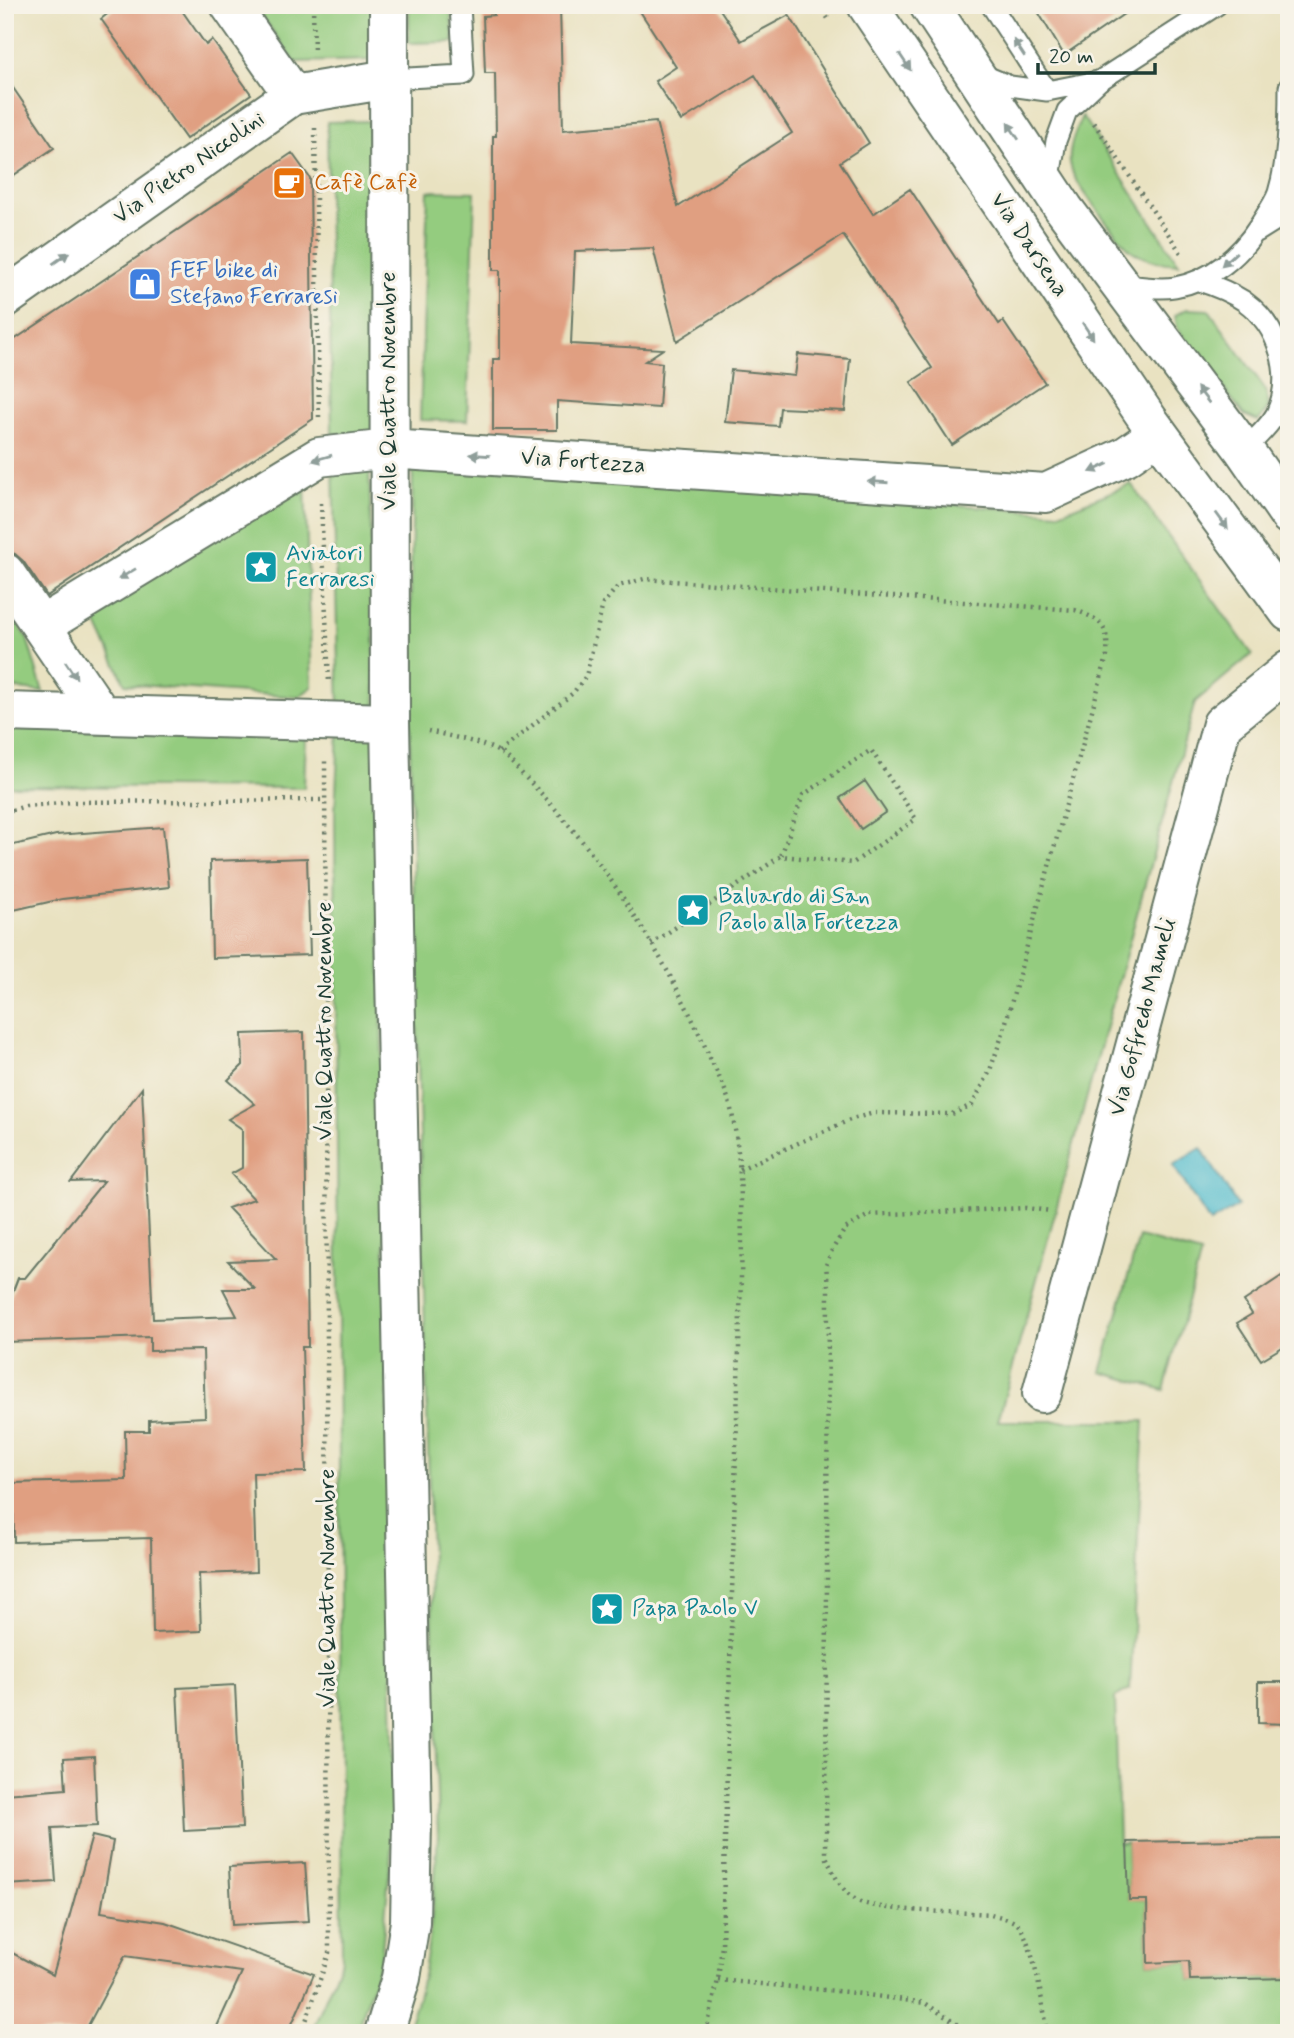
<svg xmlns="http://www.w3.org/2000/svg" width="1294" height="2038" font-family="Mynerve,sans-serif">
<rect width="100%" height="100%" fill="#f7f3e8"/>
<filter id="ink" filterUnits="userSpaceOnUse"><feTurbulence type="fractalNoise" baseFrequency=".0143" numOctaves="2"/><feDisplacementMap in="SourceGraphic" scale="14" xChannelSelector="R" yChannelSelector="G"/><feConvolveMatrix kernelMatrix="1 2 1 2 8 2 1 2 1" color-interpolation-filters="sRGB"/></filter>
<filter id="wash" filterUnits="userSpaceOnUse"><feTurbulence type="fractalNoise" baseFrequency=".00686" numOctaves="4" result="noise"/><feDisplacementMap in="SourceGraphic" scale="28" xChannelSelector="R" yChannelSelector="G"/><feGaussianBlur stdDeviation="1.57" result="paint"/><feColorMatrix in="noise" values="0 0 0 0 0 0 0 0 0 0 0 0 0 0 0 0 0 1.4 0 .05"/><feComposite in="paint" operator="in"/></filter>
<g filter="url(#wash)">
<rect width="100%" height="100%" fill="#e9e2c1"/>
<!-- green -->
<path fill="#94cc7f" stroke="#5a845a" stroke-width="2" d="M254 5H372L373 60 295 62Z
M409 5H450L454 42 409 43Z
M1082 116 1179 264C1162 263 1147 261 1132 251 1121 243 1079 187 1073 174 1072 170 1071 167 1070 163 1068 148 1076 130 1082 116Z
M369 121 373 433 332 434 327 122Z
M428 191 475 192 467 421 420 420Z
M1187 309 1209 310 1265 389C1270 405 1271 408 1258 421L1244 415 1177 328 1175 315Z
M413 462 1059 513 1131 484 1252 654 1195 702 998 1421H1144L1130 1689 1115 1697 1119 1843 1127 1842 1129 1899 1147 1900 1148 1963 1189 1961 1190 1980 1289 1978V2033H406C431 1971 433 1902 438 1836L409 705Z
M333 466H369L376 709 339 710Z
M305 484 312 687 298 697 125 684 92 613Z
M5 605 27 638 43 692 5 687Z
M5 726 306 736 304 788 5 786Z
M339 731 377 733 394 1821 381 1961 356 2033H311L342 1959 335 813Z
M1139 1237 1201 1254 1164 1390 1101 1372Z"/>
<!-- water -->
<path fill="#51bccd" stroke="#387c80" stroke-width="2" d="M1201 1148 1238 1206 1210 1223 1173 1165Z"/>
<g id="blocks">
<!-- building -->
<path fill="#e09f81" d="M119 5H178L206 45 212 40 251 94 186 139 101 19Z
M494 5H560L563 130 656 122 678 207 792 133 755 75 681 121 655 81 676 67 636 5H717L741 41 789 15 869 143 840 162 873 214 910 189 999 324 1003 321 1045 383 952 445 911 382 932 368 843 235 677 341 653 248 575 251 571 344 663 349 645 361 662 363 659 408 557 401V430H493V359H500V270H493V136H496L495 73H485L483 16 494 15Z
M1034 5H1137L1064 55Z
M5 76 54 148 5 181Z
M292 153 310 178 313 419 47 596 23 561 15 554 8 552 5 548V346Z
M798 354 850 359 845 411 780 408 778 426 725 422 731 370 795 376Z
M865 781 886 812 861 829 840 798Z
M163 827 169 887 62 899 5 912V847L56 835Z
M307 858 310 955 212 958 210 861Z
M304 1032 308 1347H302L306 1472 253 1473 256 1572 199 1574 201 1631 153 1633 151 1538 14 1542 13 1483 126 1480 125 1431H149V1420L205 1417 203 1350 150 1351V1337L5 1342V1312L18 1278H25L104 1181 71 1182 142 1088 153 1319 237 1316 223 1289H255L228 1261 276 1259 228 1208 254 1199 231 1174 242 1168V1129L228 1119 255 1104 228 1080 243 1065 242 1034Z
M1289 1271V1343L1261 1360 1237 1323 1252 1314 1244 1301Z
M1258 1682H1289V1724L1258 1723Z
M235 1685 242 1828 184 1831 177 1688Z
M94 1756 97 1826 52 1828 56 1882 5 1885V1794L66 1789 64 1758Z
M92 1836 113 1841 101 1912 165 1922 314 1974 288 2033H214L242 1972 125 1956 84 2033H5V1949L53 1975Z
M1289 1839V1978L1190 1980 1189 1961 1148 1963 1147 1900H1129L1127 1842Z
M305 1863 309 1921 232 1925 229 1867Z"/>
</g>
</g>
<g filter="url(#ink)">
<use href="#blocks" fill-opacity="0" stroke="#667765" stroke-width="2"/>
<g fill="none" stroke-linecap="round" stroke-linejoin="round">
<defs>
<path id="lane" d="M991 5 1047 91
M1288 5 1289 10
M981 74 1010 86 1047 91 1098 81
M389 79 464 75 460 5
M1049 184 1056 141 1067 111 1099 81 1217 5
M1257 232 1289 212
M1199 281C1215 286 1230 292 1244 301 1279 326 1294 375 1276 414 1268 428 1255 439 1244 450
M1121 284C1138 286 1157 290 1175 287 1210 281 1240 256 1259 226 1265 216 1274 204 1278 193 1288 159 1289 122 1289 87"/>
<path id="street" d="M230 5 293 95
M5 298 293 95 389 79
M5 573 101 714
M41 626 319 457 389 449 1046 493 1126 456 1158 434
M5 712 390 723
M1042 1393 1222 724 1289 670
M384 2033 401 1978 410 1922 412 1821 390 723 389 5"/>
<path id="secondary" d="M867 5 1149 421 1289 612
M929 5 1064 209 1244 450 1289 515"/>
</defs>
<!-- lane casing -->
<use href="#lane" stroke="#667765" stroke-width="23"/>
<!-- street casing -->
<use href="#street" stroke="#667765" stroke-width="42"/>
<!-- secondary casing -->
<use href="#secondary" stroke="#667765" stroke-width="42"/>
<!-- path -->
<path stroke="#667765" stroke-width="4.5" stroke-dasharray="2 5" stroke-linecap="butt" d="M313 5 314 53
M819 5 829 20
M1094 123 1183 256
M315 128 319 417
M321 503 329 683
M428 731C445 735 485 743 499 752 509 758 518 770 526 778 599 850 666 957 707 1051 714 1068 725 1086 730 1105 741 1149 741 1196 742 1242L722 1945 718 1980 706 2033
M499 752 573 693 586 676 603 604 618 586 644 579 1075 610C1102 620 1109 626 1107 656L1003 1033 989 1073 972 1105 952 1114 874 1113 852 1119 740 1169
M5 812 26 806 73 802 324 800
M651 944 781 856 853 863 916 819 871 750 803 795 781 856
M718 1980 847 1992 925 2003 958 2025 961 2033
M302 2033 329 1953 325 758
M1048 2033C1043 2008 1034 1946 1020 1927 1014 1919 1000 1917 991 1914 964 1912 875 1912 856 1900 840 1889 833 1873 826 1856L828 1286 826 1265 832 1250 845 1229 869 1215 1026 1208 1051 1211"/>
<!-- lane -->
<use href="#lane" stroke="#fff" stroke-width="19"/>
<!-- street -->
<use href="#street" stroke="#fff" stroke-width="38"/>
<!-- secondary -->
<use href="#secondary" stroke="#fff" stroke-width="38"/>
</g>
<!-- one-way arrows -->
<defs><path id="oneway-solid" d="M-6-.8H1V-3.2L6.5 0L1 3.2V.8H-6Z" transform="scale(1.75)"/></defs>
<g fill="#8f9e9a">
<use href="#oneway-solid" transform="translate(1019 48) rotate(-123)"/>
<use href="#oneway-solid" transform="translate(905 62) rotate(56)"/>
<use href="#oneway-solid" transform="translate(1013 131) rotate(-124)"/>
<use href="#oneway-solid" transform="translate(61 258) rotate(-35)"/>
<use href="#oneway-solid" transform="translate(1229 259) rotate(138)"/>
<use href="#oneway-solid" transform="translate(1088 331) rotate(56)"/>
<use href="#oneway-solid" transform="translate(1203 395) rotate(-127)"/>
<use href="#oneway-solid" transform="translate(480 455) rotate(-176)"/>
<use href="#oneway-solid" transform="translate(322 458) rotate(164)"/>
<use href="#oneway-solid" transform="translate(1099 468) rotate(155)"/>
<use href="#oneway-solid" transform="translate(878 482) rotate(-176)"/>
<use href="#oneway-solid" transform="translate(1222 521) rotate(54)"/>
<use href="#oneway-solid" transform="translate(127 574) rotate(149)"/>
<use href="#oneway-solid" transform="translate(71 670) rotate(56)"/>
</g>
</g>
<!-- icons -->
<defs>
<symbol id="cafe-square" viewBox="-11 -11 22 22"><rect x="-9" y="-9" width="18" height="18" rx="4" fill="#e8710a" stroke="#f7f3e8"/><path d="M-5.5-4.5H6V0H3Q3 3.5 0 3.5H-2.5Q-5.5 3.5-5.5 0ZM3-3.2v2h1.7v-2ZM-6 4.5H4V6H-6Z" fill="#fff"/></symbol>
<symbol id="shop-square" viewBox="-11 -11 22 22"><rect x="-9" y="-9" width="18" height="18" rx="4" fill="#3f7fe0" stroke="#f7f3e8"/><path d="M-5-2.5h2.3a2.7 3.5 0 0 1 5.4 0H5L5.5 6h-11ZM-1.5-2.5h3a1.5 2.3 0 0 0-3 0Z" fill="#fff"/></symbol>
<symbol id="sight-square" viewBox="-11 -11 22 22"><rect x="-9" y="-9" width="18" height="18" rx="4" fill="#0f9aa8" stroke="#f7f3e8"/><path d="M0-6L1.8-2.2L6-1.7L2.9 1.2L3.7 5.4L0 3.3L-3.7 5.4L-2.9 1.2L-6-1.7L-1.8-2.2Z" fill="#fff"/></symbol>
</defs>
<g fill-rule="evenodd">
<use href="#cafe-square" x="270" y="164" width="38" height="38"/>
<use href="#shop-square" x="126" y="265" width="38" height="38"/>
<use href="#sight-square" x="242" y="548" width="38" height="38"/>
<use href="#sight-square" x="674" y="891" width="38" height="38"/>
<use href="#sight-square" x="588" y="1590" width="38" height="38"/>
</g>
<g text-anchor="middle" dominant-baseline="central" stroke-width="6" stroke-linejoin="round" paint-order="stroke">
<!-- street labels -->
<g font-size="23" fill="#1f3d34" stroke="#f7f3e8">
<text transform="translate(189 168) rotate(-35)">Via Pietro Niccolini</text>
<text transform="translate(1029 245) rotate(56)">Via Darsena</text>
<text transform="translate(389 391) rotate(-90)">Viale Quattro Novembre</text>
<text transform="translate(583 462) rotate(4)">Via Fortezza</text>
<text transform="translate(1143 1017) rotate(-75)">Via Goffredo Mameli</text>
<text transform="translate(325 1021) rotate(-90)">Viale Quattro Novembre</text>
<text transform="translate(328 1588) rotate(-90)">Viale Quattro Novembre</text>
</g>
<!-- food labels -->
<g font-size="23" fill="#c56008" stroke="#f7f3e8" text-anchor="start">
<text x="314" y="183">Cafè Cafè</text>
</g>
<!-- shop labels -->
<g font-size="23" fill="#366cbe" stroke="#f7f3e8" text-anchor="start">
<text x="170" y="271">FEF bike di<tspan x="170" dy="26">Stefano Ferraresi</tspan></text>
</g>
<!-- culture labels -->
<g font-size="23" fill="#0d838f" stroke="#f7f3e8" text-anchor="start">
<text x="286" y="554">Aviatori<tspan x="286" dy="26">Ferraresi</tspan></text>
<text x="718" y="897">Baluardo di San<tspan x="718" dy="26">Paolo alla Fortezza</tspan></text>
<text x="632" y="1609">Papa Paolo V</text>
</g>
</g>
<!-- margin -->
<rect width="1294" height="2038" fill="none" stroke="#f7f3e8" stroke-width="28"/>
<!-- scale -->
<path d="M1038 63v10h117v-10" fill="none" stroke="#1f3d34" stroke-width="3.5"/>
<text x="1049" y="63" font-size="21" fill="#1f3d34" stroke="#f7f3e8" stroke-width="5" paint-order="stroke">20 m</text>
</svg>
